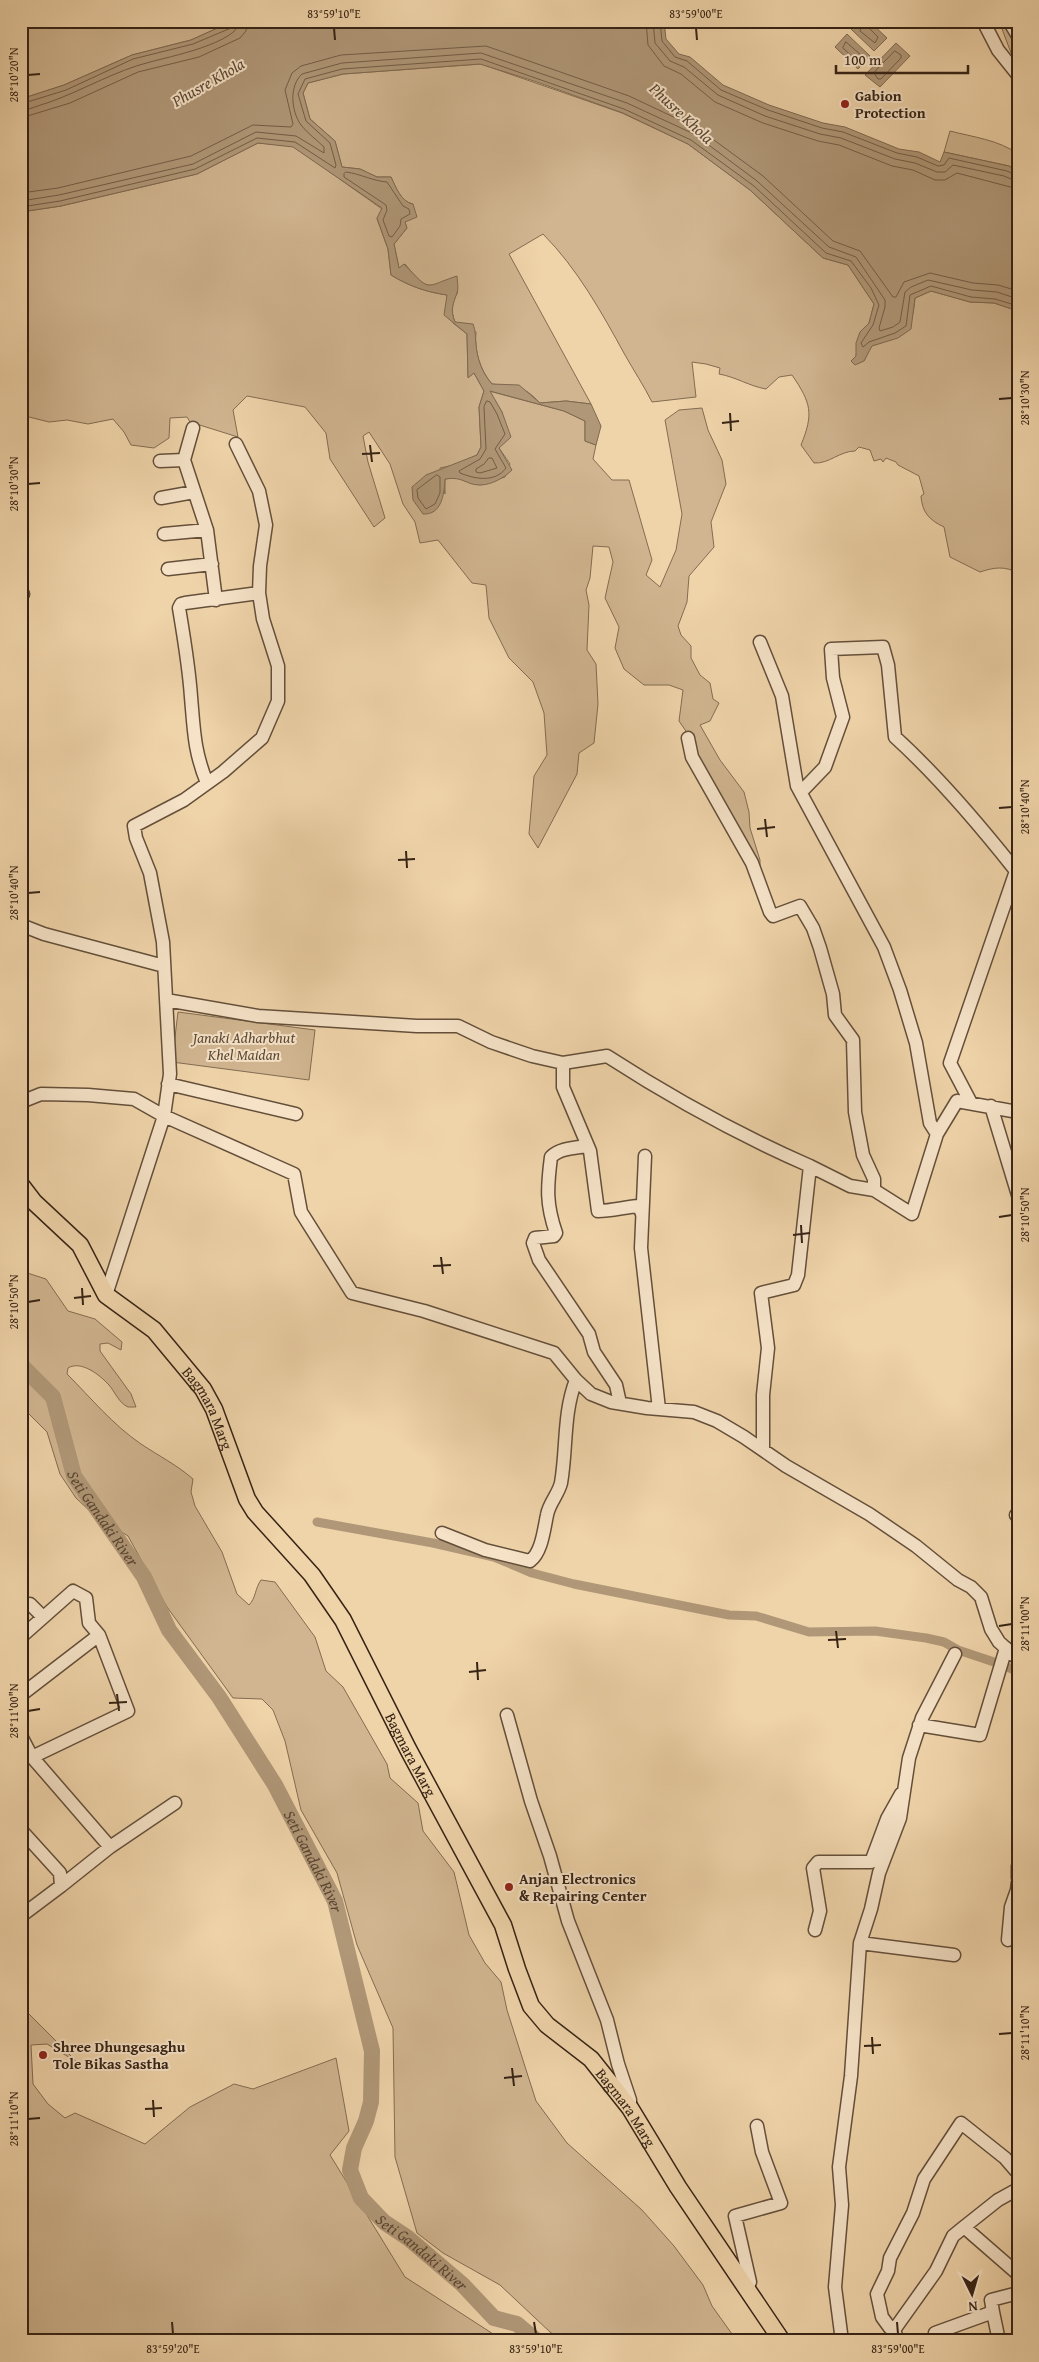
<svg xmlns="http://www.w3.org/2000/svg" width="1039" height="2362" font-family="'Gentium Book Plus',serif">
<rect width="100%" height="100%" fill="#efd3a9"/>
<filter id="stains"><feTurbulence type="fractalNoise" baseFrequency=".004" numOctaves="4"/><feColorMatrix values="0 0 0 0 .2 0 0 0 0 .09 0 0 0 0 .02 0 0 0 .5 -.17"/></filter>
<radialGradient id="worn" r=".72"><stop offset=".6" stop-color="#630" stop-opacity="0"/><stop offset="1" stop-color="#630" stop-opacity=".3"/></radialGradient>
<!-- green -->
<path fill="#d0b590" stroke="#836c52" d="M21 21H233L191 40 132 55 64 85 21 99Z
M999 21H1018V67L1016 66Z
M481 64 622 113 688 144 750 190 823 258 848 265 874 304 869 323 860 332 856 356 864 361 871 346C903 336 912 333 915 298L931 291 970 302 994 303 1018 311V573C1005 566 995 567 980 572L950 557 944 527C929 520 922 512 921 496L924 494 919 476 898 465 896 462 886 458 883 462 881 459 874 461 870 450 859 447 855 451C840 451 829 464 814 463L801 445C814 413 811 403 792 375L779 377 766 389C749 386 736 377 719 374L720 368 706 364 692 362 696 397 652 402C644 386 634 371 625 355 602 313 577 268 543 234L509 254 591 404 566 401 540 403C522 384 516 387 492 384 480 370 474 351 476 332L455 322C450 310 452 302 458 292L445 282C422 291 419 280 405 264L399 268 394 244 407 228 405 222 413 204C401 202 396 188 391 177H377L360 169 342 167 335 141 310 119 303 93 308 83 343 74Z
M950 131C973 137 999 140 1018 154V172L1009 166 944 152Z
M258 143 293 146 382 209 377 219 388 249 391 275C409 286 426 292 447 295L453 323 467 334 468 377 474 373 484 391 479 407 481 447 477 455 459 464 440 468 445 494V479L457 477 480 485 505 477 510 464 499 448 502 412 489 391 564 411 585 421V441L596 445 593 459 612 480H629L652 560 646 575 660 587 676 550 682 514 665 420 679 410 702 408 708 430 722 460 726 484 711 522 714 547 689 576 687 602 678 626 681 635 691 646V658L700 675 710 683 713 699 719 703 710 721 700 725 720 760 744 792 749 812 750 828 760 860V878L694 757 692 740 679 721 683 690 669 685H644L624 669 615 648 619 627 605 598 613 562 609 547 593 546 590 578 586 590 589 605 587 650 596 664 598 704 594 743 579 753 577 774 538 848 529 834 534 776 547 755 544 713 533 682 509 658 489 618 486 585 472 583 438 540 420 543 415 522 403 504 390 464 369 432 363 436 368 462 385 518 374 527 330 459 326 433 305 407 247 396 233 410 238 437 190 422 187 417 170 418 169 438 154 448 131 445 124 432 113 419 88 424 67 420 49 422 21 415V212L61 206 197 174Z
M178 1012 315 1030 309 1080 172 1062Z
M21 1271 46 1279 68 1311 95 1319 122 1342 121 1350 108 1343 100 1344V1351L131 1394 136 1407C135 1407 129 1407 128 1407 119 1403 115 1392 109 1385 100 1375 81 1360 68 1368L67 1374C91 1398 113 1425 141 1444 159 1456 177 1465 193 1479L191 1492 195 1506 222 1552 237 1594 249 1605C256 1598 255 1588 261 1580L275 1582 315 1637 326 1671 343 1687 387 1764 390 1778 418 1803 423 1831 454 1872 469 1935 485 1963 501 1982 507 2010 536 2101 567 2143 642 2210 674 2246 703 2285 712 2306 737 2341H563L550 2332 500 2285 443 2253 417 2233 395 2157 393 2028 357 1945 337 1873 301 1810 285 1741 273 1710 262 1699 233 1698 167 1607 128 1536 93 1514 76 1498 60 1474 47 1432 21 1406Z
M21 2006 77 2062 47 2044 31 2045 33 2084 48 2104 65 2118 75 2113 145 2144 190 2107 234 2084 253 2089 336 2058 349 2131 330 2155 405 2277 504 2341H21Z"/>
<!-- water -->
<path fill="#b09777" stroke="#7f6950" d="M233 21H664L666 39 679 54 690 57 723 85 769 105 823 123 845 127 899 149 919 152 940 162 944 152 1009 166 1018 172V311L994 303 970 302 931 291 915 298 911 329 898 338 872 346 864 361 855 365 851 361 856 356V343L860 332 869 323 874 304 848 265 823 258 750 190 688 144 623 113 534 81 480 64 343 74 308 83 303 93 310 119 335 141 342 167 360 169 377 177H391C396 187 401 202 413 204L417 217 405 222 407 228 394 244 399 268 404 264C432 293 423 287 457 276 457 281 459 288 457 293 453 304 450 310 455 322L473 324C476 332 475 336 476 344 477 358 482 373 492 384L519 385 540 403 566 401 591 404 601 426 596 445 585 441V421L564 411 490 391 502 412 511 437 499 448 512 470C504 478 491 485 480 485 465 485 464 476 445 479 444 494 442 515 423 514L413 500 412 487 426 475 477 455 481 447 479 407 484 391 474 373 468 378 467 334 444 315 447 295C426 292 409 286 391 275L388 249 377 218 382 208 293 147 258 143 197 174 61 206 21 212V99L64 85 132 55 191 40Z
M860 21H869L887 38 874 51 851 29Z
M847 34 870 56 858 69 835 47Z
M896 43 910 56 880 87 865 75Z"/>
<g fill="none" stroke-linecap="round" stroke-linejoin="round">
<!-- shore -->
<path stroke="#735d46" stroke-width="1" d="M646 21 648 45 664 66 681 74 715 102 763 123 818 141 839 145 892 166 913 170 935 180H945L957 173 1018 189
M653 21 655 43 670 61 684 67 718 95 765 116 820 134 841 138 895 159 915 163 937 172H945L953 165 1004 176 1018 182
M660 21 662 41 675 57 687 61 721 90 768 110 822 128 843 132 897 153 917 157 938 166 944 165 949 158 1007 171 1018 176
M865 24 878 37 875 43 860 31Z
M846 42 861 55 859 60H856L843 48Z
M895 51 901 55V58L881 79H878L874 73Z
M21 104 66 90 133 59 193 44 231 28 233 21
M21 110C30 110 39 105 47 103 82 91 114 71 150 62 168 57 239 43 240 21
M21 118 70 103 138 72 199 57 240 38 246 31 247 21
M346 172C361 174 373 181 387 182L403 206 409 209 410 214 401 219 400 226 392 237 389 236 383 220 387 210 386 205 344 177V174Z
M21 193 58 188 191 156 253 125 291 127 293 124 285 90 292 73 301 66 341 55 486 46 629 96 699 129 763 176 833 241 860 251 893 297H896L904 282 930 273 973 283 998 285 1018 291
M21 201 59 195 193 164 256 132 296 136 324 153V147C317 140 307 133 301 125 291 111 289 86 302 74L342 63 481 53 627 103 694 134 757 181 829 247 856 257 885 300V307L879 328 880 331 893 327 900 322 905 292 911 287 928 280 972 290 997 292 1018 299
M21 207 60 201 195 169 257 138 295 142 335 168 336 165 330 143 306 121 298 94 305 79 342 69 481 59 624 109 691 140 754 186 826 253 851 261 871 288 879 305 873 325 861 343 863 347 869 342 895 333 906 326 910 295 931 286 971 297 995 299 1018 306
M487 401 490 402 497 414 505 434 495 449 506 468C495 483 475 479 460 473L459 471 480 459 486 449 484 407Z
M489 458H492L497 468 480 473 476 472V469L484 464Z
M437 475 440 477V493L435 504 426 509 418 498 417 490Z"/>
<!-- canal -->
<path stroke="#b09777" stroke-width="9" d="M317 1522 433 1543 494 1557 532 1573 574 1584 729 1615 756 1616 809 1632 875 1631 926 1638 944 1642 958 1650 997 1663
M1003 1665 1018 1672"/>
<!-- river -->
<path stroke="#b09777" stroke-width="16" id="s1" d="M21 1365 53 1397 74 1476 144 1577 169 1630 219 1697 275 1785 335 1901 372 2051 371 2102 366 2121 354 2148 350 2170 361 2198 384 2222 408 2238 462 2284 494 2318 517 2324 537 2341"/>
<defs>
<path id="minor" d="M983 21 998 50 1018 75
M1009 21 1018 36
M184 460 193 428
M160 461 184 460 207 530 216 600
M161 498 194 492
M164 534 207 530
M168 569 212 564
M21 594H23
M760 642 782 696 797 786 884 947 900 990 916 1043 930 1123 937 1134
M688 738 692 757 752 863 770 912 773 916 800 906 813 928 820 948 833 994 835 1015 853 1040 855 1112 863 1155 874 1179V1190
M207 783C194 751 194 731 191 697 189 667 184 638 179 608L181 604 185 603 259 593
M801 792 825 767 843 717 833 678 831 649 883 647 888 665 895 737C940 778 978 823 1016 871L950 1063 971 1103
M21 925 44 934 164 966
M166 1000 258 1016 417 1026H458L491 1042 532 1056 563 1063
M168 1084 296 1114
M21 1102 41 1094 88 1095 134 1099 164 1116 294 1174 301 1212 352 1293 424 1311 554 1353 576 1380 591 1394 611 1402 647 1408 694 1412 717 1421 744 1437 786 1466 869 1514 916 1546 958 1580 971 1587 981 1597 991 1629 999 1642 1018 1659
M991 1106 1018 1195
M587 1146C575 1148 560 1148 551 1157 547 1188 546 1204 556 1233L554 1236 535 1238 533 1243 539 1260 589 1334 594 1352 616 1385 620 1403
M645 1156 641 1248 659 1409
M642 1214 639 1206C625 1207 612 1211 598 1211L590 1151 563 1087V1063L607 1056C672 1098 739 1135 810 1166
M106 1295 164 1116 170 1074 163 942 150 873 136 838 134 826 184 800 223 772 262 738 278 701V666L263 619 259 593 260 566 266 525 259 491 236 444
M763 1450V1395L768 1348 761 1293 794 1285 798 1275 810 1166 850 1186 874 1190 912 1214 937 1134 957 1101 1018 1112
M1016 1515 1018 1517
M442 1533 485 1550 530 1561C542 1552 544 1529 547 1515 549 1503 558 1495 561 1483 567 1449 563 1413 576 1380
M21 1607 30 1604 43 1617
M21 1637 73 1591 86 1598 89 1623 99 1635 128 1711 32 1757 110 1847
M21 1695 99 1635
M507 1715 531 1801 550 1856 568 1921 607 2020 618 2064 630 2100V2108
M919 1725 980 1735 1006 1648
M21 1736 32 1757
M21 1830 60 1873 61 1886 21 1916
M1018 1866V1878
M61 1886 110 1847 175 1803
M815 1930 820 1911 813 1868 818 1862H871L887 1819 901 1794
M1008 1940 1011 1907 1017 1890 1018 1882
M860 1943 954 1955
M964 2227 998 2200 1018 2189
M747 2289 750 2282 735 2216 781 2203 762 2152 757 2126
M993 2312 999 2341
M894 2330 890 2328 882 2317 877 2294 888 2271 890 2258 913 2213 924 2179 961 2123 1005 2158 1018 2173
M935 2333 993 2312 991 2300 1018 2293
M842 2341 835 2287 842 2205 839 2167 851 2076 860 1943 871 1909 879 1873 900 1818 909 1758 922 1718 955 1654
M898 2341 894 2330 936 2271 953 2236 964 2227 1018 2274"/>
<g id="major">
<path id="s2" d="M21 1185 34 1202 80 1245 106 1295 154 1330 203 1389 214 1409 247 1499 255 1512 312 1575 343 1620 408 1749 503 1925 517 1969 531 2006 547 2025 591 2059 630 2108 678 2187 782 2341"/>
</g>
</defs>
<!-- minor casing -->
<use href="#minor" stroke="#644f3a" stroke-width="15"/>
<!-- major casing -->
<use href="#major" stroke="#362315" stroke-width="19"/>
<!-- minor -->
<use href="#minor" stroke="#f5e2c7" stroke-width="12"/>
<!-- major -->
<use href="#major" stroke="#efd3a9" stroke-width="16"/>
</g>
<!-- ticks -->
<path fill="none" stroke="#362315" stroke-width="2" d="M334 28 335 40M696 28 697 40M28 75 40 74M999 399 1012 398M730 413 731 431M722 423 739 421M370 445 372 462M362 454 380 453M28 484 40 483M999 808 1012 807M765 819 767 837M757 829 775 827M406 851 407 868M398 860 415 859M28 893 40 892M999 1217 1012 1215M801 1225 802 1243M793 1235 810 1233M441 1257 443 1274M433 1266 451 1265M82 1288 83 1305M74 1298 91 1296M28 1302 40 1300M999 1626 1012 1624M836 1631 838 1648M828 1640 846 1639M477 1662 478 1680M469 1672 486 1670M117 1694 119 1711M109 1703 127 1702M28 1711 40 1709M999 2034 1012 2033M872 2037 873 2054M864 2046 881 2045M512 2068 514 2086M504 2078 522 2076M153 2100 154 2117M145 2109 162 2108M28 2119 40 2118M172 2322 173 2334M534 2322 536 2334M897 2322 898 2334"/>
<!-- markers -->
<g fill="#8f2418" stroke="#f5e2c7" stroke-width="2">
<circle cx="845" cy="104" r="5"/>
<circle cx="509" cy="1887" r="5"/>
<circle cx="43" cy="2055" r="5"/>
</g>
<g text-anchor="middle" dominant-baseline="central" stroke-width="4" stroke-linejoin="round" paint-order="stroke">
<!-- poi labels -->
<g font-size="15" font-weight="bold" fill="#362315" stroke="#f5e2c7" text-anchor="start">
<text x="855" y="95">Gabion<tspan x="855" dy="17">Protection</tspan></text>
<text x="519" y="1878">Anjan Electronics<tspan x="519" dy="17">&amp; Repairing Center</tspan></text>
<text x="53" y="2046">Shree Dhungesaghu<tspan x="53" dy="17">Tole Bikas Sastha</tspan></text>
</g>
<!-- park labels -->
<g font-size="15" font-style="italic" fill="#5c4834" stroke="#f5e2c7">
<text x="244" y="1037">Janaki Adharbhut<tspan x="244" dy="17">Khel Maidan</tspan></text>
</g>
<!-- street labels -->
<g font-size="15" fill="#362315" stroke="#f5e2c7">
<text stroke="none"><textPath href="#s2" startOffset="296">Bagmara Marg</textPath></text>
<text stroke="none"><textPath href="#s2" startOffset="701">Bagmara Marg</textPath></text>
<text stroke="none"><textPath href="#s2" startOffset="1121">Bagmara Marg</textPath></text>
</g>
<!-- water labels -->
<g font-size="16" font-style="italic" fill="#5b4632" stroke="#f5e2c7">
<text transform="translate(208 82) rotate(-30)">Phusre Khola</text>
<text transform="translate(682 113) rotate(43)">Phusre Khola</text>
<text stroke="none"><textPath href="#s1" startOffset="178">Seti Gandaki River</textPath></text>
<text stroke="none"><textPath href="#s1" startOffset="582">Seti Gandaki River</textPath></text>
<text stroke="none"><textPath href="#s1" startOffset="1016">Seti Gandaki River</textPath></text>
</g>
</g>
<!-- margin -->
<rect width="1039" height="2362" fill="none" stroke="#efd3a9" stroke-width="55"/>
<!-- north arrow -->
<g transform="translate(972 2294) rotate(175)" stroke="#f5e2c7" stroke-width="4" paint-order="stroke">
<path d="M0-4L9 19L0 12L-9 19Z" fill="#362315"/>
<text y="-8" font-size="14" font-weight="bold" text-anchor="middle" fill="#362315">N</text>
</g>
<!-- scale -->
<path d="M836 65v8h132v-8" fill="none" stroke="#362315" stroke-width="2.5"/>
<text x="844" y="65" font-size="15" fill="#362315" stroke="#f5e2c7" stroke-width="4" paint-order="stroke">100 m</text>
<rect x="28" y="28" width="984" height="2306" fill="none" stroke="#362315" stroke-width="2"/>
<g font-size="12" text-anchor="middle" fill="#362315">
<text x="334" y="18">83°59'10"E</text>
<text x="696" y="18">83°59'00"E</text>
<text transform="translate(14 75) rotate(-90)" y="4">28°10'20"N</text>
<text transform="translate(1025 398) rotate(-90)" y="4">28°10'30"N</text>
<text transform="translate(14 484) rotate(-90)" y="4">28°10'30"N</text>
<text transform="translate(1025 807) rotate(-90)" y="4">28°10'40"N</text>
<text transform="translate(14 893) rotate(-90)" y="4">28°10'40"N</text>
<text transform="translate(1025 1215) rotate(-90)" y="4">28°10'50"N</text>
<text transform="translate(14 1302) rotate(-90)" y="4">28°10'50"N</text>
<text transform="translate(1025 1624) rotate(-90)" y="4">28°11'00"N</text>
<text transform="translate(14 1711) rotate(-90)" y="4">28°11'00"N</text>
<text transform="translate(1025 2033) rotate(-90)" y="4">28°11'10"N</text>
<text transform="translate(14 2119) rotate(-90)" y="4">28°11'10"N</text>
<text x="173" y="2353">83°59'20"E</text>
<text x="536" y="2353">83°59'10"E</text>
<text x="898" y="2353">83°59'00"E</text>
</g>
<rect width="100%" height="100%" filter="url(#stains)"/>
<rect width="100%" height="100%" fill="url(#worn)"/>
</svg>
